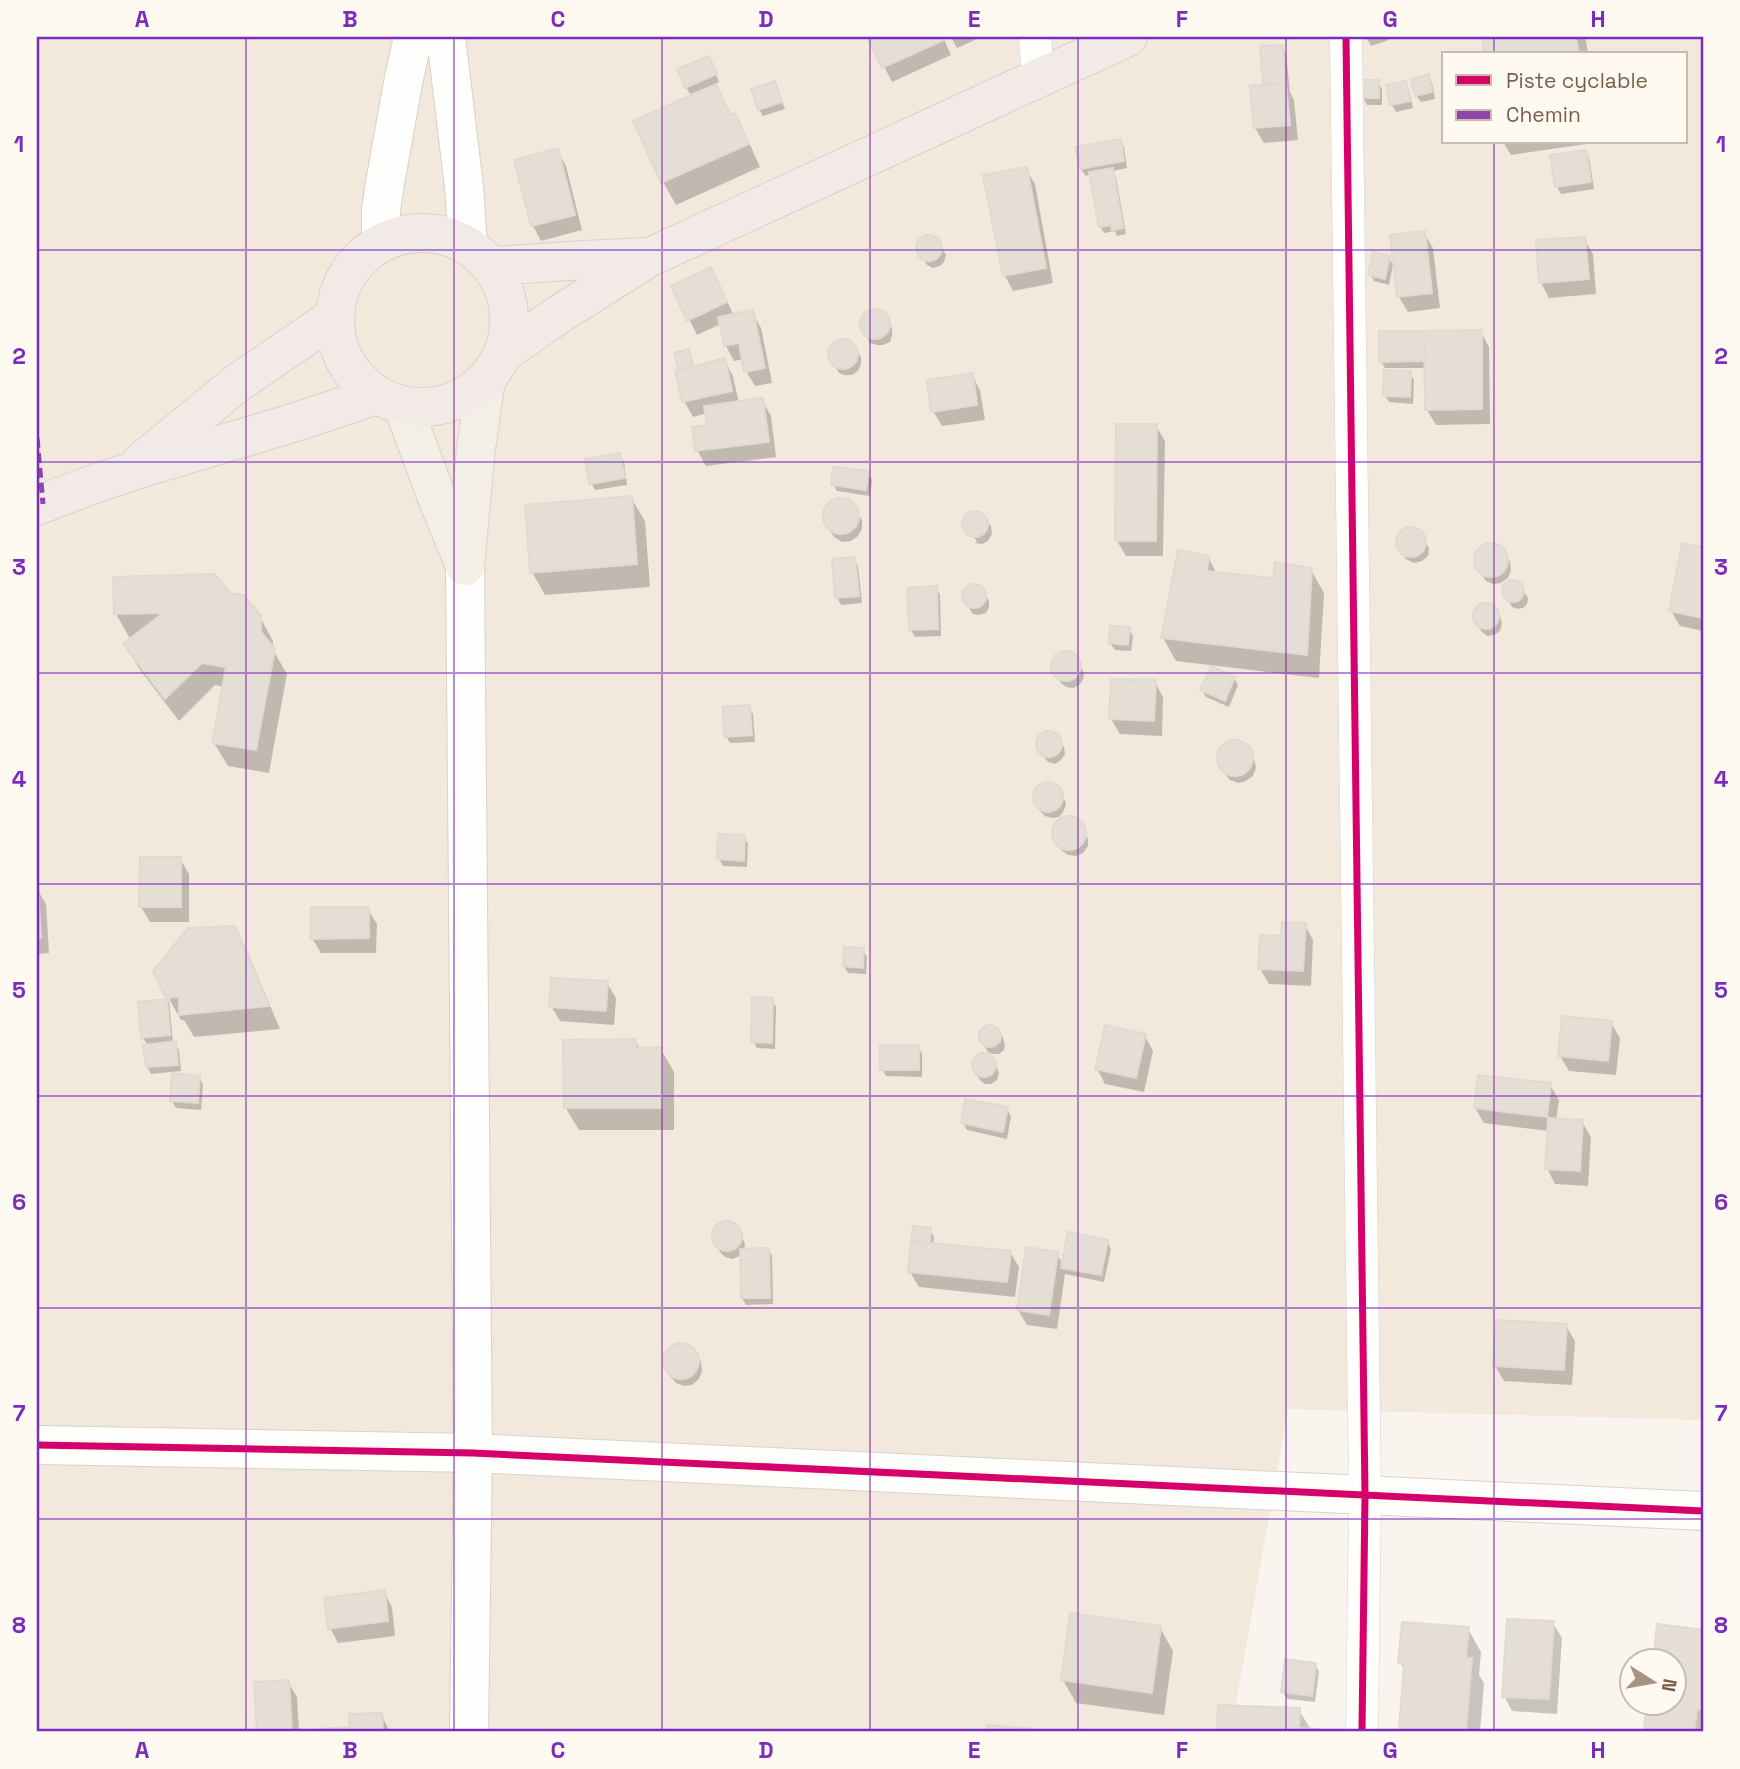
<svg xmlns="http://www.w3.org/2000/svg" width="1740" height="1769" font-family="'Space Grotesk',sans-serif">
<rect width="100%" height="100%" fill="#f9f5ee"/>
<!-- residential -->
<path fill="#f2e8dc" fill-rule="evenodd" d="M37 37H1703V1420L1288 1409 1231 1732H37ZM1444 54H1686V142H1444Z"/>
<!-- shadow -->
<path fill="#0003" d="M869 37H943L951 55 892 82Z
M951 37H974L975 40 957 48Z
M1366 37H1387L1389 40 1371 46Z
M1483 37H1584L1586 41 1588 54H1486Z
M1282 47 1286 54 1290 92 1294 100 1298 140 1264 143 1255 128 1265 86Z
M712 65 719 82 714 84 732 116 734 115 747 138 760 167 676 205 663 182 699 94 698 91 690 94 686 87Z
M1428 76 1432 83 1435 99 1421 102 1416 95Z
M1378 82 1382 89V105H1367L1363 97Z
M774 83 785 109 763 116 759 109Z
M1405 83 1409 90 1413 108 1396 112 1392 105 1388 87Z
M1120 141 1124 147 1127 168 1113 171 1116 177 1126 234 1117 236 1115 231 1104 233 1100 226 1091 174 1086 176 1081 169Z
M1503 142H1600L1511 155Z
M557 150 566 166 582 230 541 241 533 226 516 162Z
M1585 151 1589 158 1594 189 1561 194 1557 187 1552 156Z
M1026 169 1035 184 1053 283 1013 291 1005 276 985 176Z
M1424 233 1433 248 1440 308 1408 312 1399 297Z
M931 237 937 240 946 255 944 262 940 266 933 268 927 265 918 250 919 243 924 239Z
M1584 239 1593 254 1596 294 1549 298 1541 283Z
M1389 258 1393 265 1389 285 1374 281 1370 274Z
M719 284 734 316 752 312 761 328 772 383 755 386 746 371 744 359 734 361 726 346 721 324 697 335 673 287Z
M871 311H878L884 314 892 328V335L890 342 883 345H877L870 343 862 328V321L864 315Z
M1481 332 1489 347 1490 424 1436 425 1427 410 1426 368H1385L1381 361Z
M845 340 852 343 861 357V364L858 371 852 375H845L839 373 830 358 829 351 832 345 838 341Z
M688 351 692 358 694 368 724 360 733 376 739 403 762 400 771 416 776 457 706 466 697 450 709 427 707 413 693 417 684 401 679 369Z
M1410 373 1414 380 1413 404 1389 402 1385 395Z
M972 375 980 390 985 420 942 426 933 411Z
M1156 426 1165 441 1163 556H1126L1117 541Z
M619 455 624 462 627 485 595 490 591 483Z
M868 473 872 480 870 496 837 491 833 484Z
M631 498 645 521 650 587 545 595 532 572Z
M836 500H845L852 504 862 520V529L858 536 851 541 842 542 834 537 824 522V513L829 505Z
M974 512 981 513 991 526 992 534 988 541 982 544 975 543 977 541 965 529 963 522 967 515Z
M1413 528 1420 532 1429 548 1428 556 1422 561 1414 563 1406 559 1398 543 1399 536 1405 530Z
M1493 544 1501 548 1506 554 1510 562 1511 571 1508 578 1501 583 1493 584 1486 581 1481 574 1476 566 1475 558 1478 550 1485 545Z
M1684 545 1703 549V631L1680 626 1671 611Z
M1208 557 1217 574 1275 580 1311 570 1324 593 1319 678 1176 661 1163 638Z
M854 559 858 566 862 603 841 605 837 597Z
M1515 581 1520 585 1528 598 1527 604 1523 608 1517 609 1512 607 1504 593 1505 587 1509 583Z
M974 585 980 587 989 601V607L986 613 979 615 973 614 964 600V594L967 588Z
M936 588 940 595 941 636 915 637 911 630Z
M229 595 260 617 273 641V650L287 674 269 773 228 766 214 743 224 687 215 685 179 721 138 667 125 644 135 637H129L116 614Z
M1482 604H1489L1495 609 1500 616 1502 623 1500 631 1494 635 1487 636 1481 631 1473 616 1476 609Z
M1129 629 1133 636 1131 651 1115 650 1110 643Z
M1064 653 1071 654 1077 658 1084 673 1083 680 1079 685 1073 688 1066 687 1061 683 1053 668 1054 661 1058 656Z
M1234 678 1238 685 1229 707 1206 697 1202 690Z
M1155 682 1163 697 1162 736 1120 734 1111 719Z
M749 707 753 714 755 742 730 743 726 736Z
M1048 732 1054 733 1064 747 1065 754 1061 760 1055 764 1048 762 1038 749 1037 741 1041 735Z
M1237 742 1244 745 1250 752 1254 759 1256 768 1253 776 1246 781 1238 783 1230 780 1224 773 1220 765 1219 757 1222 749 1229 743Z
M1049 783 1055 785 1060 791 1064 798 1066 805 1063 812 1059 817 1052 818 1045 816 1040 811 1034 796 1037 789 1042 785Z
M1066 817 1074 818 1081 823 1088 839V846L1083 853 1076 856 1068 855 1061 850 1054 835 1055 827 1059 820Z
M744 837 748 844 747 867 723 866 719 859Z
M180 859 189 874V922H150L141 907Z
M37 889 46 904 49 953 37 954Z
M368 909 377 924 376 953H321L312 938Z
M1305 925 1313 940 1311 986 1269 984 1260 969 1283 938Z
M234 928 247 951 280 1029 194 1037 184 1020H181L168 997Z
M863 950 867 957 866 974 848 973 844 966Z
M607 983 616 998 614 1025 560 1021 551 1006Z
M772 1000 776 1007 775 1049 757 1048 753 1041Z
M169 1001 173 1043H175L179 1050 181 1071 151 1074 147 1067 148 1046 143 1038 140 1004Z
M1611 1023 1620 1038 1616 1075 1569 1071 1560 1056Z
M987 1027H993L999 1030 1003 1038 1005 1045 1004 1050 999 1054H992L987 1051 983 1043 980 1036 982 1031Z
M1145 1036 1153 1051 1144 1092 1105 1084 1097 1069Z
M635 1041 640 1049H661L674 1072V1130H579L565 1107Z
M918 1047 922 1054V1077L886 1076 882 1069Z
M980 1055 987 1056 992 1059 997 1067 999 1074 997 1080 991 1084H985L980 1080 975 1072 973 1065 976 1059Z
M199 1077 203 1084 201 1110 176 1108 172 1101Z
M1550 1085 1559 1100 1556 1121 1582 1122 1591 1137 1588 1186 1555 1184 1547 1168 1549 1131 1484 1123 1475 1108Z
M1007 1109 1011 1116 1007 1139 967 1130 963 1123Z
M726 1222 733 1224 739 1229 745 1244 744 1250 768 1249 772 1256 773 1304 746 1305 742 1298V1255L732 1259 725 1257 720 1252 713 1237 714 1230 719 1225Z
M930 1230 934 1237 933 1245 1010 1252 1019 1267 1015 1297 919 1287 910 1272Z
M1107 1241 1111 1249 1104 1282 1065 1274 1057 1329 1027 1325 1018 1310 1057 1254 1063 1265Z
M1566 1326 1575 1341 1572 1385 1504 1381 1495 1366Z
M683 1345 691 1348 701 1362 702 1371 699 1379 692 1385 684 1386 676 1383 670 1376 666 1368 665 1360 668 1352 675 1346Z
M384 1592 392 1607 395 1636 338 1643 330 1628Z
M1553 1623 1562 1638 1557 1714 1512 1711 1504 1696Z
M1659 1626 1703 1632V1732H1648L1646 1728 1674 1702V1660H1654Z
M1160 1628 1173 1651 1164 1715 1076 1703 1063 1680Z
M1468 1629 1481 1652 1479 1675 1484 1683 1480 1732H1402L1406 1672 1400 1662Z
M1315 1664 1319 1672 1315 1702 1287 1699 1283 1692Z
M288 1682 297 1697 299 1732H259L256 1684Z
M1220 1707 1299 1710 1311 1730 1318 1731V1732H1219Z
M381 1714 390 1732H321V1730L352 1729Z"/>
<!-- building -->
<path fill="#e5ded5" stroke="#e2d9d0" stroke-width="2" d="M867 37H943L944 40 882 68Z
M1482 37H1576L1579 54H1484Z
M1283 45 1286 83 1263 85 1260 46Z
M709 56 717 74 685 88 677 69Z
M1429 74 1432 92 1415 96 1411 79Z
M1361 80H1379V98H1361Z
M775 81 782 102 758 110 751 89Z
M1406 81 1410 101 1390 105 1386 85Z
M1286 83 1290 125 1254 128 1250 86Z
M716 84 730 115 735 113 749 144 661 183 633 121Z
M1121 139 1124 161 1080 169 1075 147Z
M558 148 575 215 531 226 514 160Z
M1586 150 1591 182 1555 187 1550 155Z
M1027 167 1046 268 1003 276 983 175Z
M1113 168 1123 228 1112 230 1111 225 1099 227 1089 172Z
M1425 231 1432 293 1397 297 1390 235Z
M916 248a13 13 0 1 1 26 0a13 13 0 1 1-26 0Z
M1585 237 1589 279 1539 283 1536 240Z
M1373 252 1390 256 1385 279 1368 275Z
M711 267 727 302 687 321 671 286Z
M860 324a15 15 0 1 1 30 0a15 15 0 1 1-30 0Z
M753 310 765 368 744 372 739 343 724 346 718 317Z
M1482 330V409L1425 410 1424 331Z
M1379 331H1424L1425 361 1379 362Z
M828 354a15 15 0 1 1 30 0a15 15 0 1 1-30 0Z
M689 349 693 366 678 370 674 353Z
M725 358 732 391 682 402 675 371Z
M1384 370 1411 371 1410 397 1383 396Z
M973 373 977 405 931 412 927 380Z
M763 398 769 442 695 451 692 427 707 425 704 406Z
M1116 424H1157L1156 541H1115Z
M620 453 625 478 589 484 585 459Z
M833 467 869 471 866 490 831 485Z
M632 496 637 564 530 573 525 505Z
M823 516a18 18 0 1 1 36 0a18 18 0 1 1-36 0Z
M962 524a13 13 0 1 1 26 0a13 13 0 1 1-26 0Z
M1396 542a15 15 0 1 1 30 0a15 15 0 1 1-30 0Z
M1474 560a17 17 0 1 1 34 0a17 17 0 1 1-34 0Z
M1682 543 1703 547V618L1669 611Z
M1178 550 1209 556 1207 571 1273 578 1275 562 1312 568 1307 655 1161 638Z
M855 557 859 596 835 598 832 559Z
M215 574 230 593 244 595 261 616V632L275 649 256 750 212 743 226 667 202 663 165 699 123 644 163 613 114 614 113 577Z
M1502 591a11 11 0 1 1 22 0a11 11 0 1 1-22 0Z
M962 596a12 12 0 1 1 24 0a12 12 0 1 1-24 0Z
M937 586 938 629 909 630 907 588Z
M1473 616a13 13 0 1 1 26 0a13 13 0 1 1-26 0Z
M1110 626 1130 627 1128 645 1109 643Z
M1051 666a15 15 0 1 1 30 0a15 15 0 1 1-30 0Z
M1211 666 1235 677 1225 701 1200 690Z
M1111 679 1156 680 1154 721 1109 719Z
M750 705 752 735 724 737 723 707Z
M1036 744a13 13 0 1 1 26 0a13 13 0 1 1-26 0Z
M1217 758a18 18 0 1 1 36 0a18 18 0 1 1-36 0Z
M1033 797a15 15 0 1 1 30 0a15 15 0 1 1-30 0Z
M1052 833a17 17 0 1 1 34 0a17 17 0 1 1-34 0Z
M718 834 745 835 744 861 717 859Z
M140 857H181V907H139Z
M37 887H38L41 938H37Z
M311 907H369V938L310 939Z
M1282 922 1306 923 1303 971 1258 969 1260 935 1281 936Z
M235 926 269 1006 179 1015V997L166 998 153 971 188 928Z
M844 947 864 948 863 968 843 966Z
M551 978 608 981 606 1011 549 1007Z
M752 997 773 998 772 1043 751 1042Z
M167 999 170 1035 141 1038 138 1002Z
M1562 1016 1612 1021 1608 1061 1558 1056Z
M979 1036a11 11 0 1 1 22 0a11 11 0 1 1-22 0Z
M1105 1025 1146 1034 1136 1078 1095 1069Z
M636 1039V1048L662 1047V1108H564L563 1040Z
M176 1041 178 1065 146 1067 143 1045Z
M880 1045H919V1070H880Z
M972 1065a12 12 0 1 1 24 0a12 12 0 1 1-24 0Z
M172 1073 200 1076 198 1103 170 1101Z
M1478 1075 1551 1083 1547 1117 1474 1108Z
M965 1099 1008 1107 1003 1132 961 1123Z
M1548 1118 1583 1120 1580 1171 1545 1169Z
M712 1236a15 15 0 1 1 30 0a15 15 0 1 1-30 0Z
M913 1226 931 1228 930 1243 911 1241Z
M1068 1232 1108 1240 1101 1275 1061 1268Z
M911 1241 1011 1251 1007 1282 908 1272Z
M1026 1247 1058 1252 1049 1315 1017 1310Z
M769 1248 770 1298H741L740 1249Z
M1496 1320 1567 1324 1564 1370 1493 1366Z
M663 1361a18 18 0 1 1 36 0a18 18 0 1 1-36 0Z
M385 1590 388 1621 328 1629 324 1598Z
M1070 1613 1161 1626 1152 1693 1061 1680Z
M1507 1619 1554 1621 1549 1699 1502 1697Z
M1402 1622 1469 1627 1466 1658H1472L1466 1732 1399 1731 1404 1663H1398Z
M1657 1624 1703 1630V1710L1697 1709 1694 1732H1676L1644 1728 1647 1702H1674V1660H1653Z
M1285 1659 1316 1663 1312 1696 1281 1692Z
M289 1680 292 1732H257L254 1682Z
M1218 1705 1300 1708 1299 1732H1217Z
M382 1713 383 1732H320L319 1729 350 1727 349 1714Z
M987 1725 1035 1729V1732H986Z
M1299 1728 1319 1729 1318 1732H1299Z"/>
<g fill="none" stroke-linecap="round" stroke-linejoin="round">
<defs>
<path id="street" d="M1035 37 1038 78
M1346 37 1365 1495 1362 1732"/>
<path id="secondary" d="M446 37 464 187 468 245
M381 242V210L385 183 403 83 413 37
M465 566 473 1453 469 1732
M37 1445 473 1453 1703 1511"/>
<path id="primary" d="M403 406 437 498 463 561
M465 566 476 448 486 380"/>
<path id="highway" d="M335 320a87 87 0 1 1 174 0a87 87 0 1 1-174 0Z
M491 266 585 260 648 257
M503 353 558 315 650 257 1128 37
M140 463 236 384 334 317
M37 506C146 460 264 437 375 395"/>
</defs>
<!-- street casing -->
<use href="#street" stroke="#d8d2cc" stroke-width="33"/>
<!-- secondary casing -->
<use href="#secondary" stroke="#d9d2ca" stroke-width="40"/>
<!-- primary casing -->
<use href="#primary" stroke="#dad1ca" stroke-width="40"/>
<!-- highway casing -->
<use href="#highway" stroke="#dad1ca" stroke-width="40"/>
<!-- street -->
<use href="#street" stroke="#fefefc" stroke-width="32"/>
<!-- secondary -->
<use href="#secondary" stroke="#fefefc" stroke-width="38"/>
<!-- primary -->
<use href="#primary" stroke="#f3efe7" stroke-width="38"/>
<!-- highway -->
<use href="#highway" stroke="#f2eae6" stroke-width="38"/>
<!-- quiet -->
<path stroke="#8e44ad" stroke-width="5" stroke-dasharray="10 5" stroke-linecap="butt" d="M37 438 43 504"/>
<defs>
<path id="cycleway" d="M1346 37 1365 1495 1362 1732
M37 1445 473 1453 1703 1511"/>
</defs>
<!-- cycleway casing -->
<use href="#cycleway" stroke="#fffaf1" stroke-width="11"/>
<!-- cycleway -->
<use href="#cycleway" stroke="#d6006c" stroke-width="7"/>
</g>
<!-- grid -->
<path fill="none" stroke="#7b2cbf" stroke-width="2" stroke-opacity="0.55" d="M246 37V1732M454 37V1732M662 37V1732M870 37V1732M1078 37V1732M1286 37V1732M1494 37V54M1494 142V1732M37 250H1703M37 462H1703M37 673H1703M37 884H1703M37 1096H1703M37 1308H1703M37 1519H1703"/>
<!-- border -->
<rect width="1740" height="1769" fill="none" stroke="#fffaf1" stroke-width="77"/>
<!-- legend -->
<rect x="1442" y="52" width="245" height="91" fill="#fffaf1" stroke="#c9bcaf" stroke-width="2"/>
<rect x="1456" y="75" width="35" height="10" fill="#d6006c" stroke="#c9bcaf" stroke-width="2"/>
<text x="1506" y="88" font-size="21" fill="#795e4b">Piste cyclable</text>
<rect x="1456" y="110" width="35" height="10" fill="#8e44ad" stroke="#c9bcaf" stroke-width="2"/>
<text x="1506" y="122" font-size="21" fill="#795e4b">Chemin</text>
<!-- north arrow -->
<g transform="translate(1653 1682) rotate(101)"><circle r="33" fill="#fffaf1" stroke="#c9bcaf" stroke-width="2"/>
<path d="M0-5L12 26L0 18L-12 26Z" fill="#a69384"/>
<text y="-10" font-size="19" font-weight="bold" text-anchor="middle" fill="#795e4b">N</text>
</g>
<rect x="38" y="38" width="1664" height="1692" fill="none" stroke="#7b2cbf" stroke-width="2.5"/>
<g font-size="23" text-anchor="middle" font-weight="bold" fill="#7b2cbf">
<text x="142" y="27">A</text>
<text x="350" y="27">B</text>
<text x="558" y="27">C</text>
<text x="766" y="27">D</text>
<text x="974" y="27">E</text>
<text x="1182" y="27">F</text>
<text x="1390" y="27">G</text>
<text x="1598" y="27">H</text>
<text x="19" y="152">1</text>
<text x="1721" y="152">1</text>
<text x="19" y="364">2</text>
<text x="1721" y="364">2</text>
<text x="19" y="575">3</text>
<text x="1721" y="575">3</text>
<text x="19" y="787">4</text>
<text x="1721" y="787">4</text>
<text x="19" y="998">5</text>
<text x="1721" y="998">5</text>
<text x="19" y="1210">6</text>
<text x="1721" y="1210">6</text>
<text x="19" y="1421">7</text>
<text x="1721" y="1421">7</text>
<text x="19" y="1633">8</text>
<text x="1721" y="1633">8</text>
<text x="142" y="1758">A</text>
<text x="350" y="1758">B</text>
<text x="558" y="1758">C</text>
<text x="766" y="1758">D</text>
<text x="974" y="1758">E</text>
<text x="1182" y="1758">F</text>
<text x="1390" y="1758">G</text>
<text x="1598" y="1758">H</text>
</g>
</svg>
